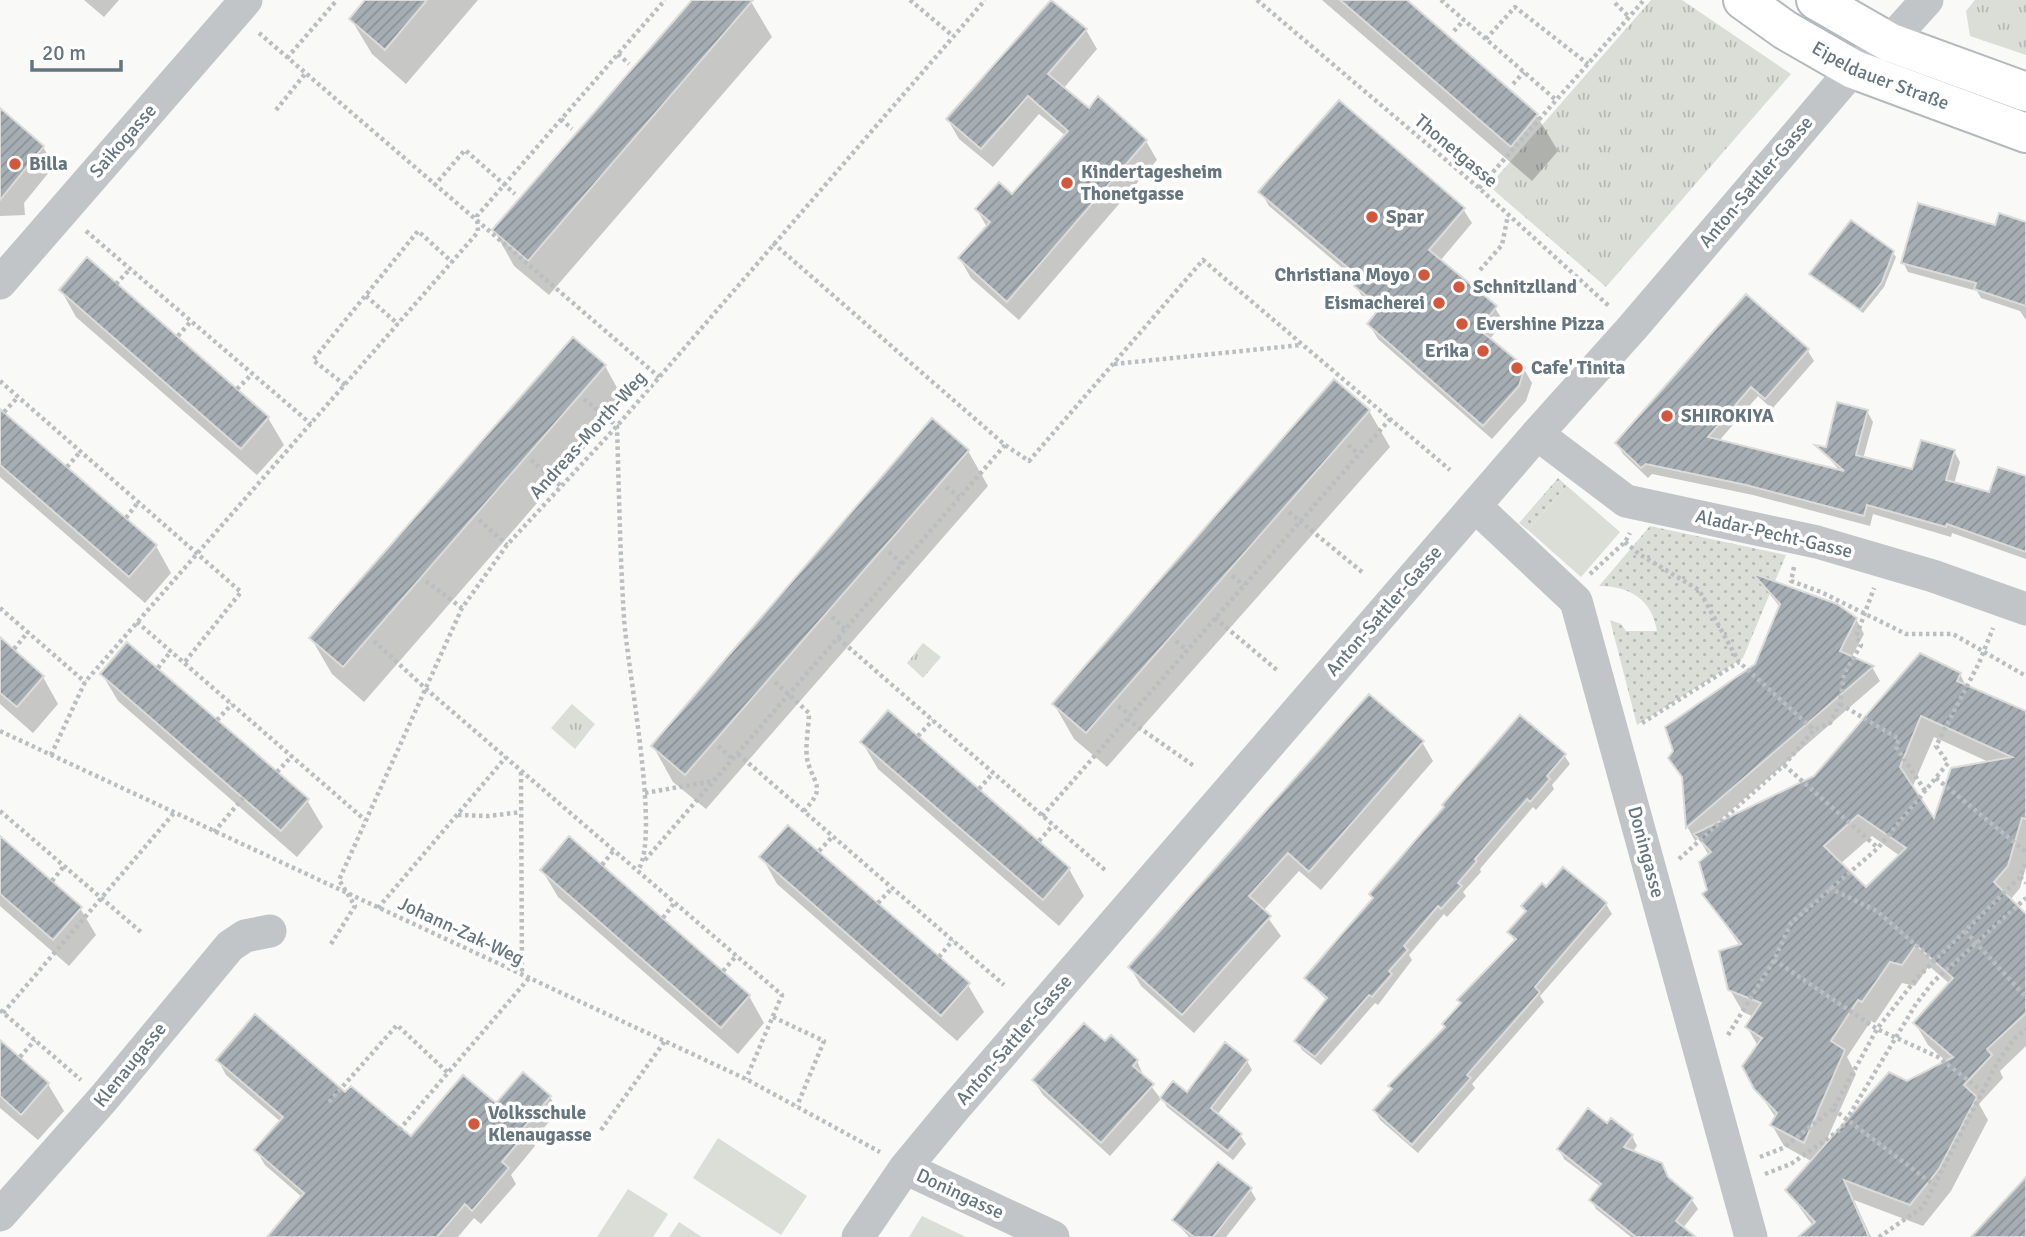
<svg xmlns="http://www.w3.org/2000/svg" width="2026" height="1237" font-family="Signika,sans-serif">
<defs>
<pattern id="grass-dots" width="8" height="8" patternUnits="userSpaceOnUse" patternTransform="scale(1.75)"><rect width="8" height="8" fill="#daded7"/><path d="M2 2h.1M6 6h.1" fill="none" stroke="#b5b9b4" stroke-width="1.8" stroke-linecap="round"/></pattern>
<pattern id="park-tufts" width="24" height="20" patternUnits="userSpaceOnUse" patternTransform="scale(1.75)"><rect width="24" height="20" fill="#daded7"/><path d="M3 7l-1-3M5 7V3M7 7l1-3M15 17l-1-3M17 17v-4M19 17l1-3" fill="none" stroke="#b5b9b4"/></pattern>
<pattern id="building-hatch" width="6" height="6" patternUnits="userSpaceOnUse" patternTransform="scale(1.75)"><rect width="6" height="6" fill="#a6aeb3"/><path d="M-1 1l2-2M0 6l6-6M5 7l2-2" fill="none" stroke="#8b9297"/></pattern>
</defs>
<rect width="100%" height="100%" fill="#f9f9f7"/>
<!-- grass -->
<path fill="url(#grass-dots)" d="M1558 478 1567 486 1528 530 1519 523Z
M1650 526 1786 555 1743 658 1637 725 1610 620 1621 624 1626 631H1657C1652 599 1629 586 1599 586Z"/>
<!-- park -->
<path fill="url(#park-tufts)" d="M1651 0H1682L1791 74 1606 287 1489 186Z
M1975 0H2026V55L1970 36 1966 11Z
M923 643 941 657 923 678 907 663Z
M572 704 595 724 575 749 551 728Z"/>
<!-- garden -->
<path fill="#daded7" d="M1567 486 1620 532 1581 577 1528 530Z
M718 1138 807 1196 781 1235 693 1178Z
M628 1189 668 1214 653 1237H597Z
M922 1216 966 1237H909Z
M679 1222 702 1237H669Z"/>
<!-- shadow -->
<path fill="#0003" fill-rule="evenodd" d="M84 0H119L104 17Z
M367 0H478L406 84 372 54 351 19Z
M694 0H750L772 37 549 295 514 266 494 230Z
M1322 0H1403L1537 116 1558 151 1532 181Z
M1052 1 1086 30 1097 49 1063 89 1089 110 1146 141 1157 160 1019 320 971 278 960 259 987 227 977 210 1012 197 1066 136 1039 114 993 167 959 139 948 120Z
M0 110 43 147 54 166 24 203 25 215 0 216Z
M1261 192 1463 209 1472 223 1440 261 1495 308 1504 322 1489 340 1524 369 1532 383 1526 401 1492 439 1378 339 1369 324 1379 312 1364 300 1356 286 1359 282 1269 206Z
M2026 224V320L2020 311 1981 298 1977 291 1908 272 1903 262 1996 227Z
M1893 253 1896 257 1884 287 1863 313 1812 274Z
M61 290 268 418 284 445 257 475 76 317Z
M1747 297 1808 351 1814 361 1772 409 1758 396 1718 442 1842 473 1819 447 1827 450 1867 411 1873 422 1863 459 1914 471 1954 451 1960 462 1954 484 1990 495 2026 478V559L1952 533 1951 537 1873 514 1870 526 1753 495 1652 474 1648 478 1623 454 1617 443Z
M605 366 625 402 364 702 332 674 311 638Z
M1334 381 1369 411 1390 447 1107 767 1074 739 1054 704Z
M0 411 156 546 171 573 145 603 0 477Z
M968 451 988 486 706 809 673 782 653 746Z
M1756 577 1856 619 1864 634 1851 658 1872 667 1880 681 1714 825 1815 778 1960 674 1967 688 2026 713V867L2020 888 2010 900 2026 917V1046L2000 1071 2003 1078 1979 1104 1988 1120 1951 1191 1923 1226 1854 1200 1871 1237H1801L1813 1226 1787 1190 1813 1162 1784 1146 1772 1125 1776 1118 1756 1088 1758 1046 1747 1027 1754 1017 1743 1012 1730 990 1740 946 1704 894 1709 890V856L1699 838 1695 841 1688 828 1684 780 1757 665 1780 607ZM1934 737 1991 763 1934 822 1912 788ZM1872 836 1900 856 1866 890 1840 864ZM1929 966 1950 984 1915 1023 1928 1045 1947 1062 1907 1083 1823 1148 1856 1074 1847 1057 1871 1021 1875 1023 1902 983 1915 986Z
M0 639 43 677 58 704 33 733 0 704Z
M102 674 307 800 323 827 297 857 118 701Z
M862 742 1069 869 1084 896 1059 926 878 769Z
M1422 742 1433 761 1321 890 1299 871 1263 911 1281 936 1194 1033 1141 986 1130 967Z
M1564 755 1570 764 1552 785 1554 789 1536 810 1533 807 1480 869 1481 872 1463 892 1466 896 1447 917 1444 914 1409 955 1412 960 1378 1005 1375 1003 1321 1065 1302 1050 1297 1041 1327 1001 1306 978Z
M0 839 80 908 96 935 69 966 0 906Z
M762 857 968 985 984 1012 957 1041 777 884Z
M1564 869 1606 904 1612 914 1540 996 1544 1002 1472 1084 1475 1088 1418 1153 1380 1120 1375 1111 1393 1091 1390 1087 1446 1029 1515 942 1510 932 1527 912 1523 907 1546 889Z
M542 870 749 996 764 1023 738 1054 558 897Z
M0 1043 48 1084 64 1111 38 1140 0 1108Z
M1105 1044 1137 1061 1144 1077 1161 1099 1173 1083 1187 1094 1247 1061 1252 1070 1217 1115 1240 1135 1246 1144 1233 1160 1167 1107 1162 1098 1110 1156 1043 1095 1034 1081Z
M218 1060 346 1095 411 1138 496 1105 550 1097 558 1111 533 1141 535 1146 511 1175 516 1184 481 1224 474 1218 458 1237H269L303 1198 265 1165 256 1150 281 1122 226 1075Z
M1611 1120 1632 1136 1637 1146 1632 1152 1661 1164 1669 1181 1692 1200 1698 1209 1683 1228 1693 1237H1631L1596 1209 1591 1200 1601 1187 1564 1159 1559 1149Z
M1250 1189 1256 1199 1226 1237H1189L1174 1220Z"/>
<!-- building -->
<path fill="url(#building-hatch)" stroke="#dbdbd9" stroke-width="2" fill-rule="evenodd" d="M365 0H427L385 50 349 19Z
M692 0H753L528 261 492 230Z
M1051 0 1087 29 1048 74 1089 108 1098 96 1147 140 1007 302 958 258 990 222 975 209 999 182 1012 194 1068 131 1028 96 981 149 946 119Z
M1340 0H1407L1538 114 1511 147Z
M1339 100 1465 208 1429 250 1497 306 1479 329 1525 367 1519 386 1483 426 1367 324 1381 307 1354 286 1360 278 1258 192Z
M0 108 44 146 0 200Z
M1918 203 1995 225 1999 213 2026 222V306L1974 289 1976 283 1901 263Z
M1851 220 1894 251 1882 282 1860 310 1809 274Z
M87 257 269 417 241 449 59 290Z
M1746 294 1809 349 1765 399 1751 387 1708 437 1844 471 1815 445 1826 447 1837 402 1868 410 1856 455 1912 469 1921 440 1955 450 1946 480 1989 492 1998 467 2026 476V552L1947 524 1946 527 1867 505 1864 516 1746 485 1646 464 1641 468 1615 443Z
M573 337 606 365 343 667 309 638Z
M1334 379 1370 410 1086 733 1052 704Z
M0 409 157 545 129 577 0 465Z
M932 418 969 450 685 775 651 746Z
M1752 573 1837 604 1857 618 1840 651 1874 666 1686 828 1682 777 1668 758 1673 751 1665 727 1755 664 1780 604Z
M0 637 44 676 17 707 0 693Z
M127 642 309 799 281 831 100 674Z
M1920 653 1961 673 1957 681 2026 711V819L2022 818 2008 866 1994 882 2026 914V1013L1987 1049 1992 1055 1964 1085 1977 1097 1939 1169 1910 1205 1844 1180 1869 1237H1798L1815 1222 1785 1190 1889 1072 1907 1081 1953 1057 1913 1023 1953 978 1916 945 1902 965 1890 962 1862 1002 1858 1000 1831 1041 1845 1050 1804 1143 1770 1125 1777 1113 1754 1089 1742 1066 1762 1038 1745 1027 1761 1003 1728 990 1719 951 1741 944 1702 894 1707 890 1699 862 1711 852 1694 834 1814 776ZM1921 716 2012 757 1951 768 1934 818 1900 767ZM1858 815 1906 848 1866 887 1824 846Z
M1369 694 1424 741 1309 872 1288 853 1249 896 1271 916 1182 1015 1128 967Z
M888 710 1070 868 1043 900 860 742Z
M1520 715 1566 754 1547 776 1550 779 1530 802 1527 799 1475 859 1477 861 1458 883 1462 886 1441 909 1438 906 1404 946 1408 950 1389 971 1392 974 1372 997 1369 995 1315 1057 1294 1041 1327 998 1304 978 1373 898 1369 894 1444 807 1442 805Z
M788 825 970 983 941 1016 759 857Z
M0 836 82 907 53 940 0 894Z
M569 836 750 995 721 1028 540 870Z
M1563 867 1607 903 1535 987 1540 992 1467 1075 1471 1078 1412 1145 1373 1110 1392 1089 1388 1086 1445 1027 1442 1024 1461 1003 1457 1000 1516 939 1507 932 1526 911 1521 906 1542 883 1546 887Z
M255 1014 345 1092 351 1086 411 1136 463 1075 496 1103 523 1072 551 1096 524 1127 528 1131 502 1162 509 1168 472 1211 465 1204 437 1237H267L304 1193 254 1150 283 1117 216 1060Z
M1084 1023 1105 1041 1111 1035 1138 1060 1133 1066 1154 1084 1101 1143 1032 1080Z
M0 1040 49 1083 21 1115 0 1096Z
M1225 1042 1248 1060 1211 1108 1242 1134 1228 1151 1160 1098 1173 1081 1187 1092Z
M1588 1108 1607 1123 1611 1118 1633 1135 1624 1147 1662 1163 1668 1177 1693 1198 1676 1221 1696 1237H1636L1589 1200 1601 1184 1557 1149Z
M1218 1162 1252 1188 1213 1237H1194L1172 1220Z
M2026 1177V1237H1971Z"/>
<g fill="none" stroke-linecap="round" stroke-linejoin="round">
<defs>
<g id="major">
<path id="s1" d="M1743 0 1785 30 1853 69 2026 133"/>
<path d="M1816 0 1889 42 2026 92"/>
</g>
</defs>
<!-- major casing -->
<use href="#major" stroke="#b4b9bc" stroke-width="42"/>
<!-- path -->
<path stroke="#bbbec0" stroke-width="4.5" stroke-dasharray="3.5 3.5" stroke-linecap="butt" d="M910 0 953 36
M1257 0 1479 188 1610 307
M1441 0 1556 100
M1615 3 1629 17
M1454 31 1464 20
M259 33 659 377
M1486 39 1515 7 1588 64
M618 54 629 64
M287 58 337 0
M1513 84 1524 72
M276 110 305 74
M561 119 572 129
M434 186 465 150 515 194
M1479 188 1644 0
M86 231 311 424
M773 243 1005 445 1029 461 1203 260 1450 470
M1480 270 1502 245 1508 215
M116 284 130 269
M366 296 398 324
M178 336 191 321
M1114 364 1301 345
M0 381 241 592 184 663
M345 385 313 360 418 231 452 262
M237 389 252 374
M584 399 617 426C619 490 620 554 624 618 627 667 661 837 638 870
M4 412 18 397
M1348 445 1359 454
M531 460 561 486
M67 467 81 451
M946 487 959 497
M1289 512 1362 572
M126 518 139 501
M479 520 507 545
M1625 542 1639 554 1699 590 1739 662 1814 730
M889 552 902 564
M1794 567 1791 581 1821 592 1906 634H1953L2026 676
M1590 574 1625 542 1630 533
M1232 576 1244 585
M426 581 462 608
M0 608 85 682
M832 617 845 629
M1215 618 1278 671
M137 622 365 820
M838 638 1105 870
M374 641 425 688 782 995 746 1079
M1176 641 1187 650
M14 649 28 632
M158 668 171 651
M775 682 809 713C809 727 804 749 808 763 816 787 825 788 804 811
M1840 704 1899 739 1896 747 1926 792
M1118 706 1130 715
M1127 719 1194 766
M217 720 232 704
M1642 723 1739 662
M0 731 746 1079 880 1152
M918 736 933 720
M718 746 733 759
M738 754 1004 985
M51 755 85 682 478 232 477 216 665 0
M1784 765 1878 848
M277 772 292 756
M521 772 522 975
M1936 778 2026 852
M979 789 993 773
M645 793 713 781
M0 811 142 933
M458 815 489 816 521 812
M1042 816 1390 419
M214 832 243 798
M1039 841 1053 825
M819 851 833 836
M1679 859 1784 765 1814 730 1830 723 1840 704 1844 674 1861 645 1856 637 1874 588
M645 860 1005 445
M602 865 614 850
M2020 877 2026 883
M52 881 64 866
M1829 888 1877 911 1934 961
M878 903 892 888
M378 908 506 757
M663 918 675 902
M1965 931 2026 997
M331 944 355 906 339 880 462 608 507 545 617 426 985 0
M939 957 953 940
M1774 960 1877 1029 1938 1057 1982 1091
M723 971 737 955
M0 1010 81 1080
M3 1013 174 813
M773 1017 824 1041 797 1106
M1728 1035 1774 960 1791 923 1878 848 1948 763 1936 746 1979 663 1993 628
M20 1057 35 1040
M329 1102 397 1025 448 1073
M1833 1109 1934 1185
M399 1130 529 978
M601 1130 665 1041
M1760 1157 1783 1148 1833 1109 1877 1029 1916 979 2020 877 2026 861
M1765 1174 1791 1164 1841 1129 1916 1004 1933 982 2026 898
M1879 1237 1923 1207 1998 1061 2015 1038 2026 1029"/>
<!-- minor -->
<path stroke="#c1c5c8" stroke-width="33" d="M0 283 246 0
M1537 434 1626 501 1817 542 1933 576 2026 609
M1475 506 1576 601 1751 1237
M905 1168 1053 1237
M0 1215 103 1099 230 946 245 936 270 931
M858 1237 905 1168 953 1110 1537 434 1633 327 1853 69 1889 42 1927 0"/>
<!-- major -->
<use href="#major" stroke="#fff" stroke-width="38"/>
</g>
<!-- markers -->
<g fill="#d5573b" stroke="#fff" stroke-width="2.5">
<circle cx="15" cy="164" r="7"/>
<circle cx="1067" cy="183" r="7"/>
<circle cx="1372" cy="217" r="7"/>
<circle cx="1424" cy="275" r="7"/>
<circle cx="1459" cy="287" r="7"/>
<circle cx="1439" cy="303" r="7"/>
<circle cx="1462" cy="324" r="7"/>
<circle cx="1483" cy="351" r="7"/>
<circle cx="1517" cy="368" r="7"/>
<circle cx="1667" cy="416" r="7"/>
<circle cx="474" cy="1124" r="7"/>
</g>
<g text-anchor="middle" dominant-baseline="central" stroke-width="7" stroke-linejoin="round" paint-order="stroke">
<!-- street labels -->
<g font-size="19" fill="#66767f" stroke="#fff">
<text stroke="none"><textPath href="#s1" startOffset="158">Eipeldauer Straße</textPath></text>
<text transform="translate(123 141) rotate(-49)">Saikogasse</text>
<text transform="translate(1456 151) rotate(40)">Thonetgasse</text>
<text transform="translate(1756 182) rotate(-50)">Anton-Sattler-Gasse</text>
<text transform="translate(588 435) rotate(-48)">Andreas-Morth-Weg</text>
<text transform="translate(1774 534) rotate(13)">Aladar-Pecht-Gasse</text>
<text transform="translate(1384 611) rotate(-49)">Anton-Sattler-Gasse</text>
<text transform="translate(1646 852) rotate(75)">Doningasse</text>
<text transform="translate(461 931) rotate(25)">Johann-Zak-Weg</text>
<text transform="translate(1014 1040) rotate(-49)">Anton-Sattler-Gasse</text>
<text transform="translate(130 1065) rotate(-51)">Klenaugasse</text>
<text transform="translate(960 1194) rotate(25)">Doningasse</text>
</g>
<!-- poi labels -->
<g font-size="19" font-weight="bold" fill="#66767f" stroke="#fff" text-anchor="start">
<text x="29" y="164">Billa</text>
<text x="1081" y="172">Kindertagesheim<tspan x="1081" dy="22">Thonetgasse</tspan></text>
<text x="1386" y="217">Spar</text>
<text x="1410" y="275" text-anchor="end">Christiana Moyo</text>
<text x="1473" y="287">Schnitzlland</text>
<text x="1425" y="303" text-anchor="end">Eismacherei</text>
<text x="1476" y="324">Evershine Pizza</text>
<text x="1469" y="351" text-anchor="end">Erika</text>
<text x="1531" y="368">Cafe' Tinita</text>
<text x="1681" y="416">SHIROKIYA</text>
<text x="488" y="1113">Volksschule<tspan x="488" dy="22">Klenaugasse</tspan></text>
</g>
</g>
<!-- scale -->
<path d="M32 60v10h89v-10" fill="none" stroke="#66767f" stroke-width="3.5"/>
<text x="42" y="60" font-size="21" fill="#66767f" stroke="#ffffff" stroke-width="5" paint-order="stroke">20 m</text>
</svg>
